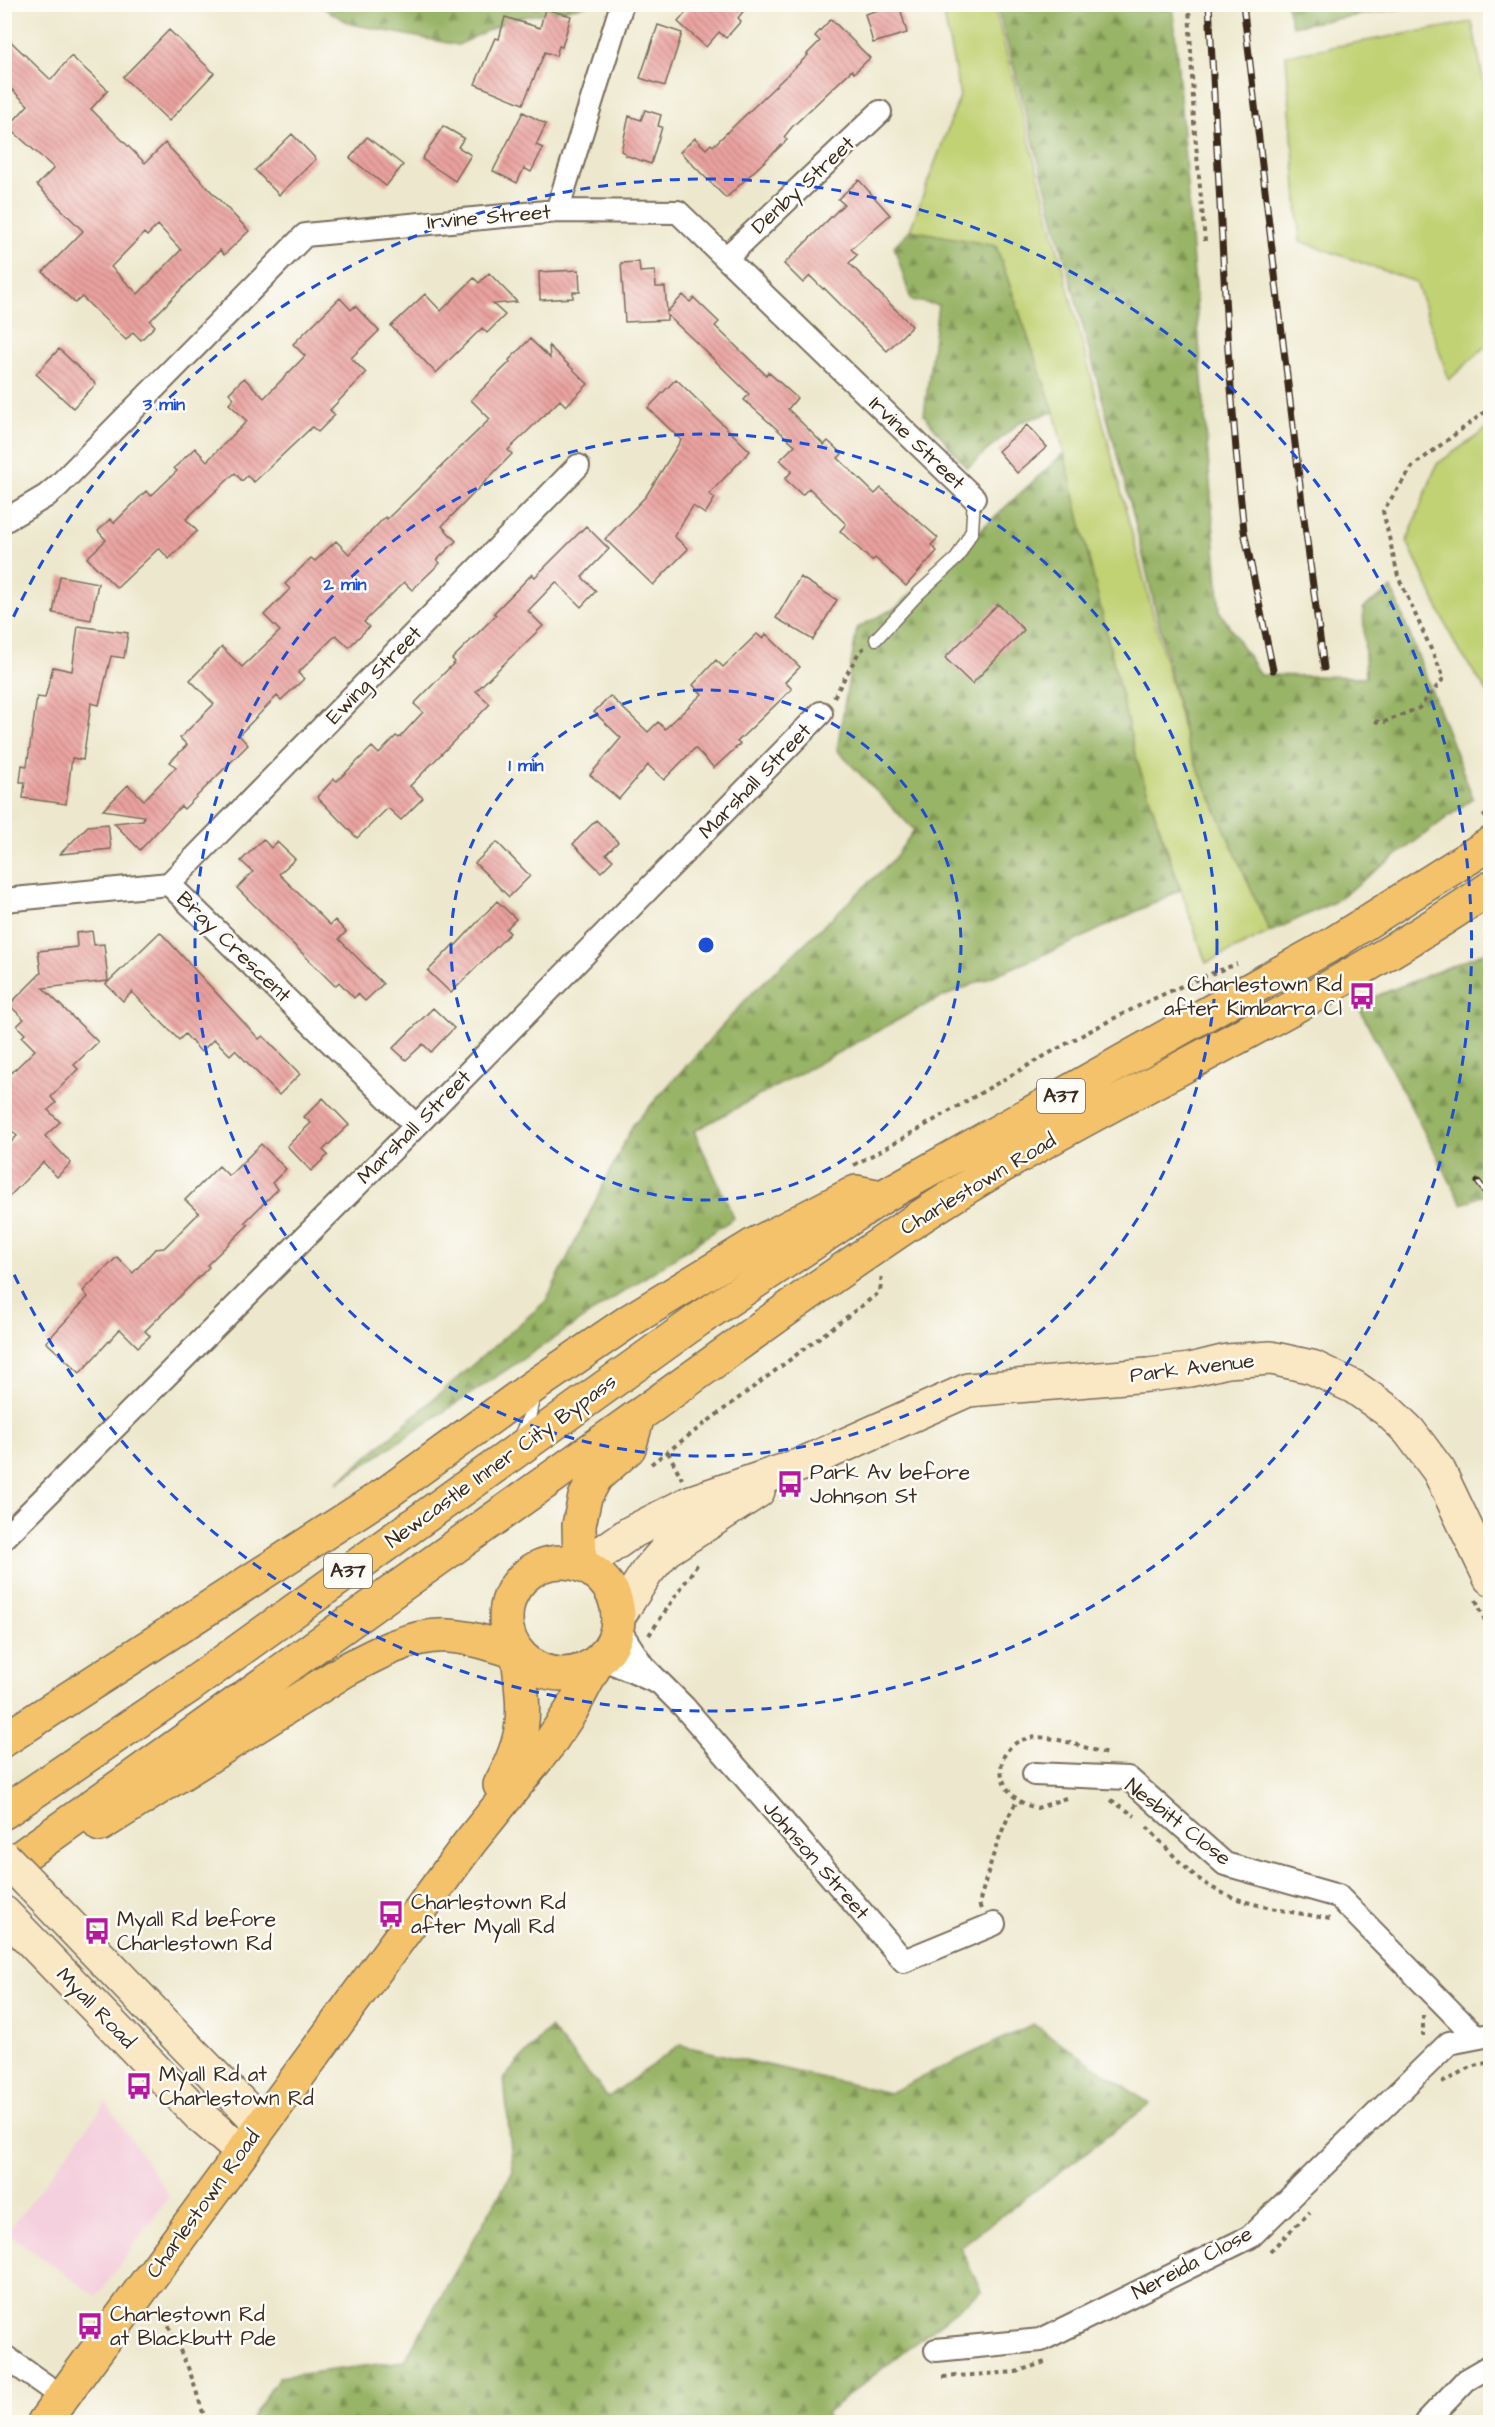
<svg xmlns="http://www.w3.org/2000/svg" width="1495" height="2427" font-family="'Architects Daughter',sans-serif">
<defs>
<pattern id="forest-firs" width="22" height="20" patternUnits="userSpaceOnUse" patternTransform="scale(1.5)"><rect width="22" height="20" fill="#98b466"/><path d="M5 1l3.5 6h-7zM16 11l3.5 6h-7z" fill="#7d9353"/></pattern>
<pattern id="building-back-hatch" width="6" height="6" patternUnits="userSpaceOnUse" patternTransform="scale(1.5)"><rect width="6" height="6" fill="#eaa29f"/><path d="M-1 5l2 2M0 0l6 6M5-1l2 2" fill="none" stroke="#bf8481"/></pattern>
</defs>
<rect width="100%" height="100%" fill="#fdfcf7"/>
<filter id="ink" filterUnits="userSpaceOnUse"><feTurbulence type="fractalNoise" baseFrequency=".0167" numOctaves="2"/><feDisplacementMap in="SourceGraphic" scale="12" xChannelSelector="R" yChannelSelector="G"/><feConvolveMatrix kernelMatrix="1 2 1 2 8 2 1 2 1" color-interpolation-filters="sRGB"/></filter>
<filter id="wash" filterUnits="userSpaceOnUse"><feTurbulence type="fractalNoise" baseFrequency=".008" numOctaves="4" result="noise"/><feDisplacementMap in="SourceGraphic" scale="24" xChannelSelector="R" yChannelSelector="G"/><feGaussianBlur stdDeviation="1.35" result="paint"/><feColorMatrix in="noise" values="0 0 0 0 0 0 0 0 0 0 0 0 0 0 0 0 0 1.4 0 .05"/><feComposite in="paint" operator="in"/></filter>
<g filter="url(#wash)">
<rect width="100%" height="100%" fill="#ede8cd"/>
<!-- built -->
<path fill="#f4cfdd" d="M106 2102 169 2196 97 2297 7 2233Z"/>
<!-- grass -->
<path fill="#c1d274" stroke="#7e7e49" stroke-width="1.5" d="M942 5H994L1187 744 1270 932 1206 963 1136 758 1054 412 996 246 910 230 960 96Z
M1472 22 1490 115V342L1449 380 1416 282 1300 241 1286 55Z
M1490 427V696L1456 646 1407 541 1437 464Z"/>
<!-- forest -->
<path fill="url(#forest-firs)" stroke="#6a6f42" stroke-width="1.5" d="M318 5H588L511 19 458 45 351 24Z
M997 5H1173L1220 612 1260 675 1366 677 1363 608 1392 589 1473 798 1334 902 1270 932 1187 744 1134 518Z
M1287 5V4L1422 5 1292 26Z
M910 230 996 246 1054 412 1020 422 967 468 924 415 938 305 911 300 894 246Z
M1064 453 1136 758 1180 890 1071 943 931 1002 694 1131 734 1218 337 1483 546 1301 633 1125 750 995 894 859 914 830 837 750 857 628 897 607Z
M1490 950V1192L1462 1204 1357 1004Z
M1033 2024 1150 2104 960 2247 981 2291 826 2413 830 2422H249L279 2377 404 2361 513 2171 504 2078 550 2028 608 2097 680 2045 889 2093Z"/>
<g id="blocks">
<!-- building -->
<path fill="url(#building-back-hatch)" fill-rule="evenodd" d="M693 4H749L738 18 741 21 726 38 719 32 706 47 678 22Z
M899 4 907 33 873 43 865 14Z
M545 9 571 16 562 47 559 46 556 56 545 52 523 104 475 84 495 38 499 39 505 17 540 28Z
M831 19 870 58 854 73 852 70 792 127 784 137 787 140 726 198 680 152 695 138 706 149 711 144 713 146 808 55 807 54 820 41 815 36Z
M658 25 682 33 665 86 640 78Z
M169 30 214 73 169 121 123 77Z
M4 35 51 80 71 56 108 90 91 109 145 163 165 143 249 231 224 255 220 250 150 321 155 326 141 340 133 332 126 340 82 297 75 303 43 272 83 231 37 185 54 168 8 127 28 105 4 82ZM158 225 181 250 138 294 111 267 144 233 147 236Z
M645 110 661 115 658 126 662 127 651 164 625 155V153L621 151 629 116 641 120Z
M523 112 546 124 536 145 543 148 531 172 524 168 517 183 493 171Z
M443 126 464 138 458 147 471 155 455 181 422 159Z
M292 134 316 159 279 195 255 170Z
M367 137 403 165 386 186 350 158Z
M859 180 890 215 851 249 857 255 849 263 912 326 887 351 824 288 823 289 810 276 803 283 784 264 844 204 838 199Z
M639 262 640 272 655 271 656 287H665L667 312 683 295 690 302 694 298 719 322 715 326 766 375 768 372 797 398 788 409 824 445 828 441 842 454 838 458 875 494 881 488 938 538 931 545 937 551 906 586 875 558 872 561 840 531 846 524 809 488 802 495 785 479 792 471 780 460 795 445 744 400 749 394 698 344 667 315V320L625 322 621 263Z
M579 270 580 292H573V298L540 300 539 272Z
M489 273 517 302 493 304 505 315 487 333 482 328 436 373 391 326 425 294 441 311 474 278 479 283Z
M340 298 351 310 355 306 379 331 351 358 366 373 330 410 335 415 318 432 312 427 254 482 247 476 242 481 235 473 186 519 197 531 169 559 159 548 117 588 87 558 106 540 98 531 110 519 114 523 146 491 151 496 177 471 174 468 195 448 207 461 247 421 229 404 234 398 229 393 244 378 264 398 305 356 293 344Z
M530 339 550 358 549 346 588 384 566 406 560 400 508 450 512 454 442 526 456 541 437 560 440 563 412 590 404 582 364 622 369 627 349 647 336 635 298 673 304 679 281 700 277 696 239 735 248 745 184 809 181 806 140 850 114 823 143 820 144 816 103 810 128 785 144 800 176 767 170 762 187 745 180 738 214 704 190 680 222 647 242 667 280 631 264 615 290 589 285 584 311 558 315 561 336 541 349 554 385 517 387 519 490 419 471 400 510 362 509 360Z
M59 349 96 384 73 408 36 374Z
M676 379 750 451 709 494 715 498 705 514 693 506 674 536 688 549 653 585 605 539 646 496 681 440 648 408Z
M1027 425 1047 447 1017 473 998 451Z
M586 526 609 549 582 577 596 591 581 607 556 582 528 611 543 626 476 691 490 704 410 786 423 798 401 820 388 808 357 838 317 797 334 779 337 781 372 747 379 754 396 736 399 738 423 712 414 704 455 662 452 659 496 615 494 613 532 574 535 577Z
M60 576 98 583 91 620 53 613Z
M800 577 837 600 813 640 776 618Z
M998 604 1024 630 972 684 945 658Z
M78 626 128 633 124 658 111 656 99 705 91 703 83 760 72 758 66 804 23 798 25 782H20L22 765 27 766 37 697 45 698 53 667 72 671Z
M757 634 763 639 766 634 800 667 785 682 792 689 737 742 740 744 714 768 695 748 664 780 648 765 619 799 590 775 621 738 594 712 610 696 648 732 658 722 665 729 702 694 693 685 716 660 723 667Z
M596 820 618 842 606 854 613 860 601 872 573 844Z
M108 824 111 849 60 854 88 826Z
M263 839 271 848 277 842 295 859 279 874 330 925 335 920 346 932 339 939 383 984 365 1001 358 994 354 998 339 982 335 986 237 888 253 872 241 861Z
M497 842 530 876 509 897 475 863Z
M497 901 516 919 506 929 510 933 451 993 428 971 454 944 456 945Z
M92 931 94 945 104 944 108 981 43 988 98 1042 74 1065 78 1069 51 1097 56 1103 48 1110 60 1122 45 1136 71 1163 57 1177 43 1162 4 1202V1149L17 1136 4 1123V1080L35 1050 22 1037 25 1034 17 1026 24 1019 9 1005 41 973 38 951 77 947 76 933Z
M160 932 259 1039 263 1036 300 1074 279 1095 235 1050 230 1055 214 1039 201 1052 185 1034 179 1040 132 992 123 1001 106 984Z
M433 1008 454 1028 431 1052 423 1044 406 1060 393 1048Z
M323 1098 349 1125 323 1150 328 1155 311 1171 287 1146 311 1123 304 1117Z
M261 1144 286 1169 272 1183 278 1189 245 1222 248 1225 207 1265 209 1267 145 1331 150 1336 138 1347 120 1329 80 1373 46 1342 88 1297 83 1291 117 1257 133 1273 155 1249 164 1248 199 1213 185 1200 219 1166 229 1176Z"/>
</g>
</g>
<g filter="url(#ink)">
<use href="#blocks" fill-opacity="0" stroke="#796c5b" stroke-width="1.5"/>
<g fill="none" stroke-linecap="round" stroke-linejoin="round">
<defs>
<path id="service" d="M876 639 919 593 957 558 972 531 974 498
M520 1436 530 1414 534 1393"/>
<path id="minor" d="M557 211 622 4
M726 258 880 112
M4 521 46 496 58 486 305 235 557 211 678 212 974 498
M169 884 578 466
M169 884 416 1126
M4 900 169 884
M4 1538 416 1126 821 713
M617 1626 643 1666 684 1707 904 1961 994 1924
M602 1658 654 1681
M1034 1774 1128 1778 1225 1864 1338 1896 1476 2037
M936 2350 1041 2340 1250 2237 1449 2043 1490 2035
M4 2356 62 2397
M1426 2422 1466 2380 1490 2366"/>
<path id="secondary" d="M583 1566 630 1533 691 1502 800 1465 968 1390 1148 1375 1190 1370 1227 1361 1271 1358 1312 1367 1354 1387 1387 1410 1409 1431 1439 1471 1490 1578
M618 1617 647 1572 666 1550 758 1491
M39 1893 261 2124
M4 1913 201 2117 242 2152"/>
<path id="primary" d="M506 1618a56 56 0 1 1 112 0a56 56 0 1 1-112 0Z
M500 1785C529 1731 524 1713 518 1654
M44 2422 470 1842 549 1744 571 1711 597 1662"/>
<path id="trunk" d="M580 1565 579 1525 585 1497 596 1477 629 1448 638 1416C767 1325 893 1227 1030 1150 1184 1063 1344 988 1490 888
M4 1740 388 1492 534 1386 629 1321 752 1246 856 1192 882 1197 1240 995 1334 943 1490 844"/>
<path id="motorway" d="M4 1812 191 1685 698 1320 882 1197
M100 1825 344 1671C375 1654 412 1634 448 1636 471 1637 494 1645 516 1652
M4 1869 638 1416"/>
</defs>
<!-- service casing -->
<use href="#service" stroke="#796c5b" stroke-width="15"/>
<!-- minor casing -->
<use href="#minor" stroke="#796c5b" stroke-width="26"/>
<!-- secondary casing -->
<use href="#secondary" stroke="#796c5b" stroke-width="36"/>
<!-- primary casing -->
<use href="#primary" stroke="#796c5b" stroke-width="36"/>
<!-- trunk casing -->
<use href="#trunk" stroke="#796c5b" stroke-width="36"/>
<!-- motorway casing -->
<use href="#motorway" stroke="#796c5b" stroke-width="36"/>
<!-- path -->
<path stroke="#796c5b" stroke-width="4" stroke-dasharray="4.5 4.5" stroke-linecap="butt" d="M1189 4 1194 123 1205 241
M834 697 859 652 865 647
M1375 721 1382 723 1419 708 1444 678 1398 576 1383 511 1413 466 1490 408
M1483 817 1490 812
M854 1165C981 1097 1101 1013 1237 964
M668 1452 682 1479
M651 1464 880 1292 882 1274
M1476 1600 1490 1632
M649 1635 699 1562
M1066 1798 1037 1808C995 1799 987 1747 1029 1738 1051 1734 1085 1748 1107 1754
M1111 1800 1135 1816
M1147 1827C1166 1847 1187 1873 1211 1887 1245 1907 1291 1911 1330 1919
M981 1909 979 1904C989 1868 998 1833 1017 1801
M1423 2015V2036
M1442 2083 1470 2067 1490 2062
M1270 2251 1310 2212
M161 2309 190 2372 206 2422
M943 2377 1016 2372 1045 2362"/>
<!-- service -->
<use href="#service" stroke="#fff" stroke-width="12"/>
<!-- minor -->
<use href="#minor" stroke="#fff" stroke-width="22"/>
<!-- secondary -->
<use href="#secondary" stroke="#fae7c3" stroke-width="33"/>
<!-- primary -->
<use href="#primary" stroke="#f3c26a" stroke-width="33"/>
<!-- trunk -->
<use href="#trunk" stroke="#f3c26a" stroke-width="33"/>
<!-- motorway -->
<use href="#motorway" stroke="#f3c26a" stroke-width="33"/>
<defs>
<path id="rail" d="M1209 4 1228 350 1237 462 1244 531 1273 670
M1243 4 1303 511 1324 668
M1478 1182 1490 1198"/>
</defs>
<!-- rail casing -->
<use href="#rail" stroke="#3b2a1e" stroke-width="7"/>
<!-- rail -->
<use href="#rail" stroke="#fdfcf7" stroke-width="4.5" stroke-dasharray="14" stroke-linecap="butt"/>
<defs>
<path id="secondary-bridge" d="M4 1857 39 1893"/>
</defs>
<!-- secondary-bridge casing -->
<use href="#secondary-bridge" stroke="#796c5b" stroke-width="36" stroke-linecap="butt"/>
<!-- secondary-bridge -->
<use href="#secondary-bridge" stroke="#fae7c3" stroke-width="33"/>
</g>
</g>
<!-- distance rings -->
<g fill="none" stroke="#1d4ed8" stroke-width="3" stroke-dasharray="10 8">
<circle cx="706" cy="945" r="255"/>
<circle cx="706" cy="945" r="511"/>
<path d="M6 633A766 766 0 1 1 6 1257"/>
</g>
<!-- icons -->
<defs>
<symbol id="bus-bare" viewBox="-9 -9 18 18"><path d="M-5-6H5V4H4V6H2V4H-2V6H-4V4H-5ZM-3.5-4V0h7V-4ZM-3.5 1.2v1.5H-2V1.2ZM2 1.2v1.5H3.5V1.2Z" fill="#b5179e" stroke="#fdfcf7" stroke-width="2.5" paint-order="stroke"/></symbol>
</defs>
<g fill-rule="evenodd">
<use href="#bus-bare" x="1343" y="977" width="38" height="38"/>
<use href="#bus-bare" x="771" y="1465" width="38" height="38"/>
<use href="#bus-bare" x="372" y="1895" width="38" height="38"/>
<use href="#bus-bare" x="78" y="1912" width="38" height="38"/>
<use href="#bus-bare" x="120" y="2067" width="38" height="38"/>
<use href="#bus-bare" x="71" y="2307" width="38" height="38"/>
</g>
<g text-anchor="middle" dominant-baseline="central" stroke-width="5" stroke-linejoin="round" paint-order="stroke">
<!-- shield labels -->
<g fill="#fdfcf7" stroke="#75695f" stroke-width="1.5">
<rect x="1037" y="1079" width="48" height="34" rx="4.5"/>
<rect x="324" y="1554" width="48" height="34" rx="4.5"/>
</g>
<g font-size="20" font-weight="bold" fill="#3b2a1e">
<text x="1061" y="1096">A37</text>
<text x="348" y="1571">A37</text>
</g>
<!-- street labels -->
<g font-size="21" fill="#3b2a1e" stroke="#fdfcf7">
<text transform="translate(803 185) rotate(-43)">Denby Street</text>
<text transform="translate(489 217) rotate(-5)">Irvine Street</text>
<text transform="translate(917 443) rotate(44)">Irvine Street</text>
<text transform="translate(374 675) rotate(-46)">Ewing Street</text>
<text transform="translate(755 781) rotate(-46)">Marshall Street</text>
<text transform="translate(234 947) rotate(44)">Bray Crescent</text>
<text transform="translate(414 1127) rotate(-45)">Marshall Street</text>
<text transform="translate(978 1184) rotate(-31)">Charlestown Road</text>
<text transform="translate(1192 1368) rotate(-7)">Park Avenue</text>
<text transform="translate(501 1461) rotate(-36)">Newcastle Inner City Bypass</text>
<text transform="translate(1178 1822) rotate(38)">Nesbitt Close</text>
<text transform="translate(816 1860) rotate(49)">Johnson Street</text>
<text transform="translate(96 2008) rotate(46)">Myall Road</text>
<text transform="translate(203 2204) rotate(-54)">Charlestown Road</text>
<text transform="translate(1192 2263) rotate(-28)">Nereida Close</text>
</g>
<!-- poi labels -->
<g font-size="21" fill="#3b2a1e" stroke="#fdfcf7" text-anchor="start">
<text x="1342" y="984" text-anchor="end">Charlestown Rd<tspan x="1342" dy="24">after Kimbarra Cl</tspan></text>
<text x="810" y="1472">Park Av before<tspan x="810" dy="24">Johnson St</tspan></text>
<text x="411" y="1902">Charlestown Rd<tspan x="411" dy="24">after Myall Rd</tspan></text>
<text x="117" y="1919">Myall Rd before<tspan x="117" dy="24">Charlestown Rd</tspan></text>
<text x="159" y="2074">Myall Rd at<tspan x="159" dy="24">Charlestown Rd</tspan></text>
<text x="110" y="2314">Charlestown Rd<tspan x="110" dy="24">at Blackbutt Pde</tspan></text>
</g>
</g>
<circle cx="706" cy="945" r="9" fill="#1d4ed8" stroke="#fdfcf7" stroke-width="3"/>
<g font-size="18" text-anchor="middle" font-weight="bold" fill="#1d4ed8" stroke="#fdfcf7" stroke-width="5" stroke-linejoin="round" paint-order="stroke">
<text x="164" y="410">3 min</text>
<text x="345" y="590">2 min</text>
<text x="526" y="771">1 min</text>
</g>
<!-- margin -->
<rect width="1495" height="2427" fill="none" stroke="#fdfcf7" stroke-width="24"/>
</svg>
